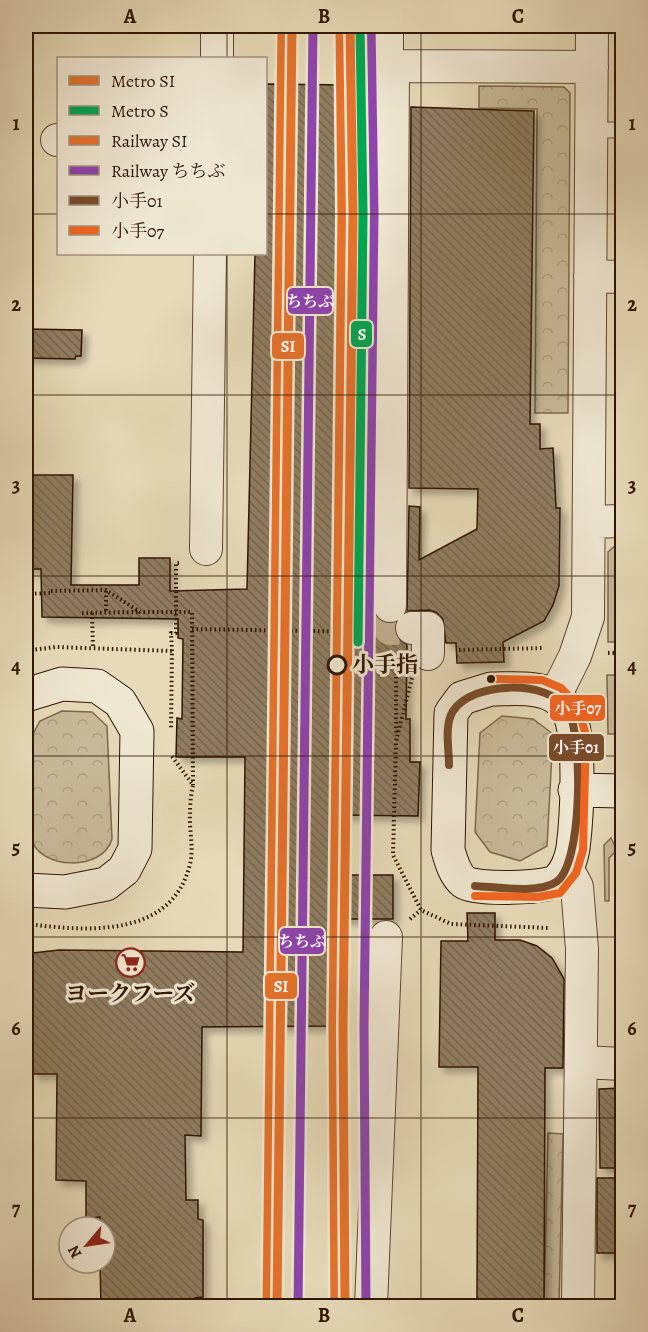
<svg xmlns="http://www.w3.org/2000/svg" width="648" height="1332" font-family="Alegreya,'Noto Serif JP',serif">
<defs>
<pattern id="forest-crowns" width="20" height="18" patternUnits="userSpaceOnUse" patternTransform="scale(1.5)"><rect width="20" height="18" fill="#c7b999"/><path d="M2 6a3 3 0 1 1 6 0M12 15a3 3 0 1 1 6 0" fill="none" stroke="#ab9e82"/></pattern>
<pattern id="building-back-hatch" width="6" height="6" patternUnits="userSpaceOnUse" patternTransform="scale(1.5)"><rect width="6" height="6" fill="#8f7c61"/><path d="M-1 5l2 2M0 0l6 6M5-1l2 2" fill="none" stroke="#75654e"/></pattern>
<filter id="shadow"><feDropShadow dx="5.5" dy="5.5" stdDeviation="3" flood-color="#0004"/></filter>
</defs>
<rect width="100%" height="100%" fill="#e6dab8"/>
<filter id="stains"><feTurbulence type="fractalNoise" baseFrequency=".00333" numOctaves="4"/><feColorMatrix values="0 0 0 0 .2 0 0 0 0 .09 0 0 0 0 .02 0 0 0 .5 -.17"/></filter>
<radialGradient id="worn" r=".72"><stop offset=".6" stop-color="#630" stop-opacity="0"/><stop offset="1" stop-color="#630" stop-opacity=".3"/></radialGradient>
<!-- forest -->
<path fill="url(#forest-crowns)" stroke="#7c684e" stroke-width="1.5" d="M479 86 564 87 570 93 568 413H535L537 109 479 108Z
M62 711 92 712 107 726 112 839C103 872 39 870 31 838L33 734 40 721Z
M502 716 533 719 553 734 547 846 520 861 490 852 475 832 480 733Z
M548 1133 563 1134 559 1306H544Z"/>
<!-- garden -->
<path fill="#c7b999" stroke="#7c684e" stroke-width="1.5" d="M619 542H622V642H608V552Z
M607 675H622V696L619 697V734H608Z
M611 838 617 850 609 858V901H605L604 845Z"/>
<!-- building -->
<path fill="url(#building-back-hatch)" stroke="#301602" stroke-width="1.5" filter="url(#shadow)" d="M266 84 348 85 350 212 346 251 344 505H373L372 606 375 615 380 621 395 623 396 636 407 645 406 719H410V762H420L418 816 340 815 339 875H393V919H338L337 1026 202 1027 201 1136 185 1135 186 1200H198V1219L203 1220V1297L195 1298V1306H101L100 1263H105V1227H100V1217L86 1218V1181L56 1180 57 1074H32L33 953 59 950 243 952 245 757H176L177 718 182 719 183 639 178 638V619L42 617 41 569H27L26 475H73L71 585H139V558H170V591L247 589 255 254H266Z
M411 107 534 111 530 424H540V449L553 448 556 508H560L559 586 553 605 544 621 503 642 504 662 457 663 456 643H446L443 619 436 612 429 610 407 611 409 506 420 507 419 560 477 529 478 489 409 488Z
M26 329 82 330 81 356H76L75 359 26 358Z
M467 913H495V940H520L537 946 552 958 564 979 563 1068H545L544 1306H477L478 1067H439L441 941H468Z
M622 1088V1168H600L599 1089Z
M597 1178H622V1253H597Z"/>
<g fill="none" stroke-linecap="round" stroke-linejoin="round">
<!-- street-tunnel -->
<path stroke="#c2b394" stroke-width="32" stroke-dasharray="32 16" stroke-linecap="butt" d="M390 606V629L412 628"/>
<defs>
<path id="lane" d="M591 130H622"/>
<path id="street" d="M387 26V66L592 67
M217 58V26
M57 140H58
M590 276 622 277
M589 522 622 521
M206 549 210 254
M390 606 393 66
M412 628H428V654
M555 696 575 656 588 617 592 26
M567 868 577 887 582 949 578 1306
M583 1062 622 1064
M371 1306 386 937"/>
<path id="secondary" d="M491 689C511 689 536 686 554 696 559 699 567 707 569 712 581 740 577 817 573 848 571 860 566 872 558 880 549 889 474 890 464 882 455 875 451 861 448 850L451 713 462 698Z
M26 695 62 684 97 686 120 702 137 731 135 849 124 870 106 884 65 892 26 890
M575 790 622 791"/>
</defs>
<!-- lane casing -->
<use href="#lane" stroke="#5e4730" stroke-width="17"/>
<!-- street casing -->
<use href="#street" stroke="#5e4730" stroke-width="34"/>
<!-- secondary casing -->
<use href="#secondary" stroke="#301602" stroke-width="35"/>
<!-- path -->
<path stroke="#301602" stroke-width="4" stroke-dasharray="1.5 3" stroke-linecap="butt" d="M106 591V613
M26 594 50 593V591L106 590 140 612H192L193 785
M82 613 139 612
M92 613 93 648
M192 629 371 632
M31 650 56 647 172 651 171 729
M459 650 544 648
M172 651 171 633H176V563H179
M608 653H622
M396 659V735
M412 678 396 741 393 855 421 910 451 924 550 928
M410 919 421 910
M36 925C95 932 173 935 190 864 194 848 189 829 190 813 190 804 191 794 193 785L171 755"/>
<!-- lane -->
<use href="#lane" stroke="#efe7d1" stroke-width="15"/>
<!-- street -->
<use href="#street" stroke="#efe7d1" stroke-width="32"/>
<!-- secondary -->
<use href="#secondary" stroke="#efe7d1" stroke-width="33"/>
<defs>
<path id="bus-1" d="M449 765C449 749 444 725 453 711 473 681 548 679 568 710 583 736 583 865 556 882 539 894 496 887 475 886"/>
<path id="bus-2" d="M475 896 538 897 560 893 576 873 583 850 586 735 577 705 561 688 542 680 491 679"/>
</defs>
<!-- bus-1 casing -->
<use href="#bus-1" stroke="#efe7d1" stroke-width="12"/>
<!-- bus-2 casing -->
<use href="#bus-2" stroke="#efe7d1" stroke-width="12"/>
<!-- bus-1 -->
<use href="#bus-1" stroke="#7a4b2a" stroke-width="8"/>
<!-- bus-2 -->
<use href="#bus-2" stroke="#f26522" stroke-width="8"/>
<defs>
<path id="rail-1" d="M267 1306 282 26
M335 1306 333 1028 342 214 340 26"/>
<path id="rail-2" d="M298 1306 313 26
M366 1306 364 1028 374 214 371 26"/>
</defs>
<!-- rail-1 casing -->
<use href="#rail-1" stroke="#efe7d1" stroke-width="14"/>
<!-- rail-2 casing -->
<use href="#rail-2" stroke="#efe7d1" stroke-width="14"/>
<!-- rail-1 -->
<use href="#rail-1" stroke="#e4722b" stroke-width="9"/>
<!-- rail-2 -->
<use href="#rail-2" stroke="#8e44ad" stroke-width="9"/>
<defs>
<path id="metro-1" d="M277 1306 292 26
M345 1306 343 1028 353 214 350 26"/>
<path id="metro-2" d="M358 642 363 214 360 26"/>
</defs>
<!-- metro-1 casing -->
<use href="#metro-1" stroke="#efe7d1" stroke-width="14"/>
<!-- metro-2 casing -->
<use href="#metro-2" stroke="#efe7d1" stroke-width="14"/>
<!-- metro-1 -->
<use href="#metro-1" stroke="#e4722b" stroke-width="9"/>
<!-- metro-2 -->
<use href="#metro-2" stroke="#00a651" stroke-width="9"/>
</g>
<!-- grid -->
<path fill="none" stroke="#301602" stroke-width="1.5" stroke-opacity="0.55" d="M227 26V58M421 26V1306M26 214H58M266 214H622M227 254V1306M26 395H622M26 576H622M26 756H622M26 937H622M26 1118H622"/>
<!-- icons -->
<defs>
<symbol id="supermarket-ring" viewBox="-11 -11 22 22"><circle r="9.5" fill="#efe7d1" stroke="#8f2418" stroke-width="1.5"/><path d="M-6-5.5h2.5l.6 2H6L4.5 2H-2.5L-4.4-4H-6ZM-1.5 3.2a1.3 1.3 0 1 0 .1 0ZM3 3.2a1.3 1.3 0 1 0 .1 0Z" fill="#8f2418"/></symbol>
</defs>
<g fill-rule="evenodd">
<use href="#supermarket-ring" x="114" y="946" width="33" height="33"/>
</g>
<!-- markers -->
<circle fill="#efe7d1" stroke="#301602" stroke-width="3" cx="337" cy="665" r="9"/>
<circle fill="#301602" stroke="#efe7d1" stroke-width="2" cx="491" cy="679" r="5"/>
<g text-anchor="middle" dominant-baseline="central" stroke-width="6" stroke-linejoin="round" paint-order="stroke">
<!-- stop labels -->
<g font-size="22" font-weight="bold" fill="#301602" stroke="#efe7d1" text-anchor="start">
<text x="352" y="665">小手指</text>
</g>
<!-- poi labels -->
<g font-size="22" font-weight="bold" fill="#301602" stroke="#efe7d1">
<text x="130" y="994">ヨークフーズ</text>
</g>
</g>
<g stroke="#efe7d1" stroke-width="2">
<rect x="287" y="287" width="46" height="28" rx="6" fill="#8e44ad"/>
<rect x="350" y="320" width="23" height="28" rx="6" fill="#00a651"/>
<rect x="271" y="332" width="34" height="28" rx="6" fill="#e4722b"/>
<rect x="549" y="694" width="57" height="28" rx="6" fill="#f26522"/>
<rect x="548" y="733" width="57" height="29" rx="6" fill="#7a4b2a"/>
<rect x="279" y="927" width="46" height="28" rx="6" fill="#8e44ad"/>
<rect x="264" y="972" width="34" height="28" rx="6" fill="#e4722b"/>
</g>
<g font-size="16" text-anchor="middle" font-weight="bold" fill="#fff">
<text x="310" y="307">ちちぶ</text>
<text x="362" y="340">S</text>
<text x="288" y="352">SI</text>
<text x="578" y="714">小手07</text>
<text x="576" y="753">小手01</text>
<text x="302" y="947">ちちぶ</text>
<text x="281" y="992">SI</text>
</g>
<!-- margin -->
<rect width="648" height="1332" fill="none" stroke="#e6dab8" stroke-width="66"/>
<!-- legend -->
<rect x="57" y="57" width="210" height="198" fill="#efe7d1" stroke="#a3937e" stroke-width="1.5"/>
<rect x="69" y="76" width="30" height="9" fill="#e4722b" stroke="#a3937e" stroke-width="1.5"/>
<text x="111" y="87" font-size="18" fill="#301602">Metro SI</text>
<rect x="69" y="106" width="30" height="9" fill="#00a651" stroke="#a3937e" stroke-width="1.5"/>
<text x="111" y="117" font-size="18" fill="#301602">Metro S</text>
<rect x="69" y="136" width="30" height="9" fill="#e4722b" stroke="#a3937e" stroke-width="1.5"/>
<text x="111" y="147" font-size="18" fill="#301602">Railway SI</text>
<rect x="69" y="166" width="30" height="9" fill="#8e44ad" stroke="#a3937e" stroke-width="1.5"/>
<text x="111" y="177" font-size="18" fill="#301602">Railway ちちぶ</text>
<rect x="69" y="196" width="30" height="9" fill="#7a4b2a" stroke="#a3937e" stroke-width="1.5"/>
<text x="111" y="207" font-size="18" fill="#301602">小手01</text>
<rect x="69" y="226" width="30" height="9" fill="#f26522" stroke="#a3937e" stroke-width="1.5"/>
<text x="111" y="237" font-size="18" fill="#301602">小手07</text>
<!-- north arrow -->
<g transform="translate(87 1245) rotate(241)"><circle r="28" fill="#efe7d1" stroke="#a3937e" stroke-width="1.5"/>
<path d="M0-4.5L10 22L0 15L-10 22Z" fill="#8f2418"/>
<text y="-9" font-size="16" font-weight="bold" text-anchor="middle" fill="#301602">N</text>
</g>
<rect x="33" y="33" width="582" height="1266" fill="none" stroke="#301602" stroke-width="2"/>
<g font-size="20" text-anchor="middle" font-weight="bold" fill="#301602">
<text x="130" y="23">A</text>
<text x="324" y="23">B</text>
<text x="518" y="23">C</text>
<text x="16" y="130">1</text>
<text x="632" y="130">1</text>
<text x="16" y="311">2</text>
<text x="632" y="311">2</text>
<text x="16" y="492">3</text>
<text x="632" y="492">3</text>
<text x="16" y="673">4</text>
<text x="632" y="673">4</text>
<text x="16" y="854">5</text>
<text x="632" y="854">5</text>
<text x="16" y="1035">6</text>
<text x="632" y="1035">6</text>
<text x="16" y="1215">7</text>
<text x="632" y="1215">7</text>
<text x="130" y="1322">A</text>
<text x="324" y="1322">B</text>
<text x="518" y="1322">C</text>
</g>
<rect width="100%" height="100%" filter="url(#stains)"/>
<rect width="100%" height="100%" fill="url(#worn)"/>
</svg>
